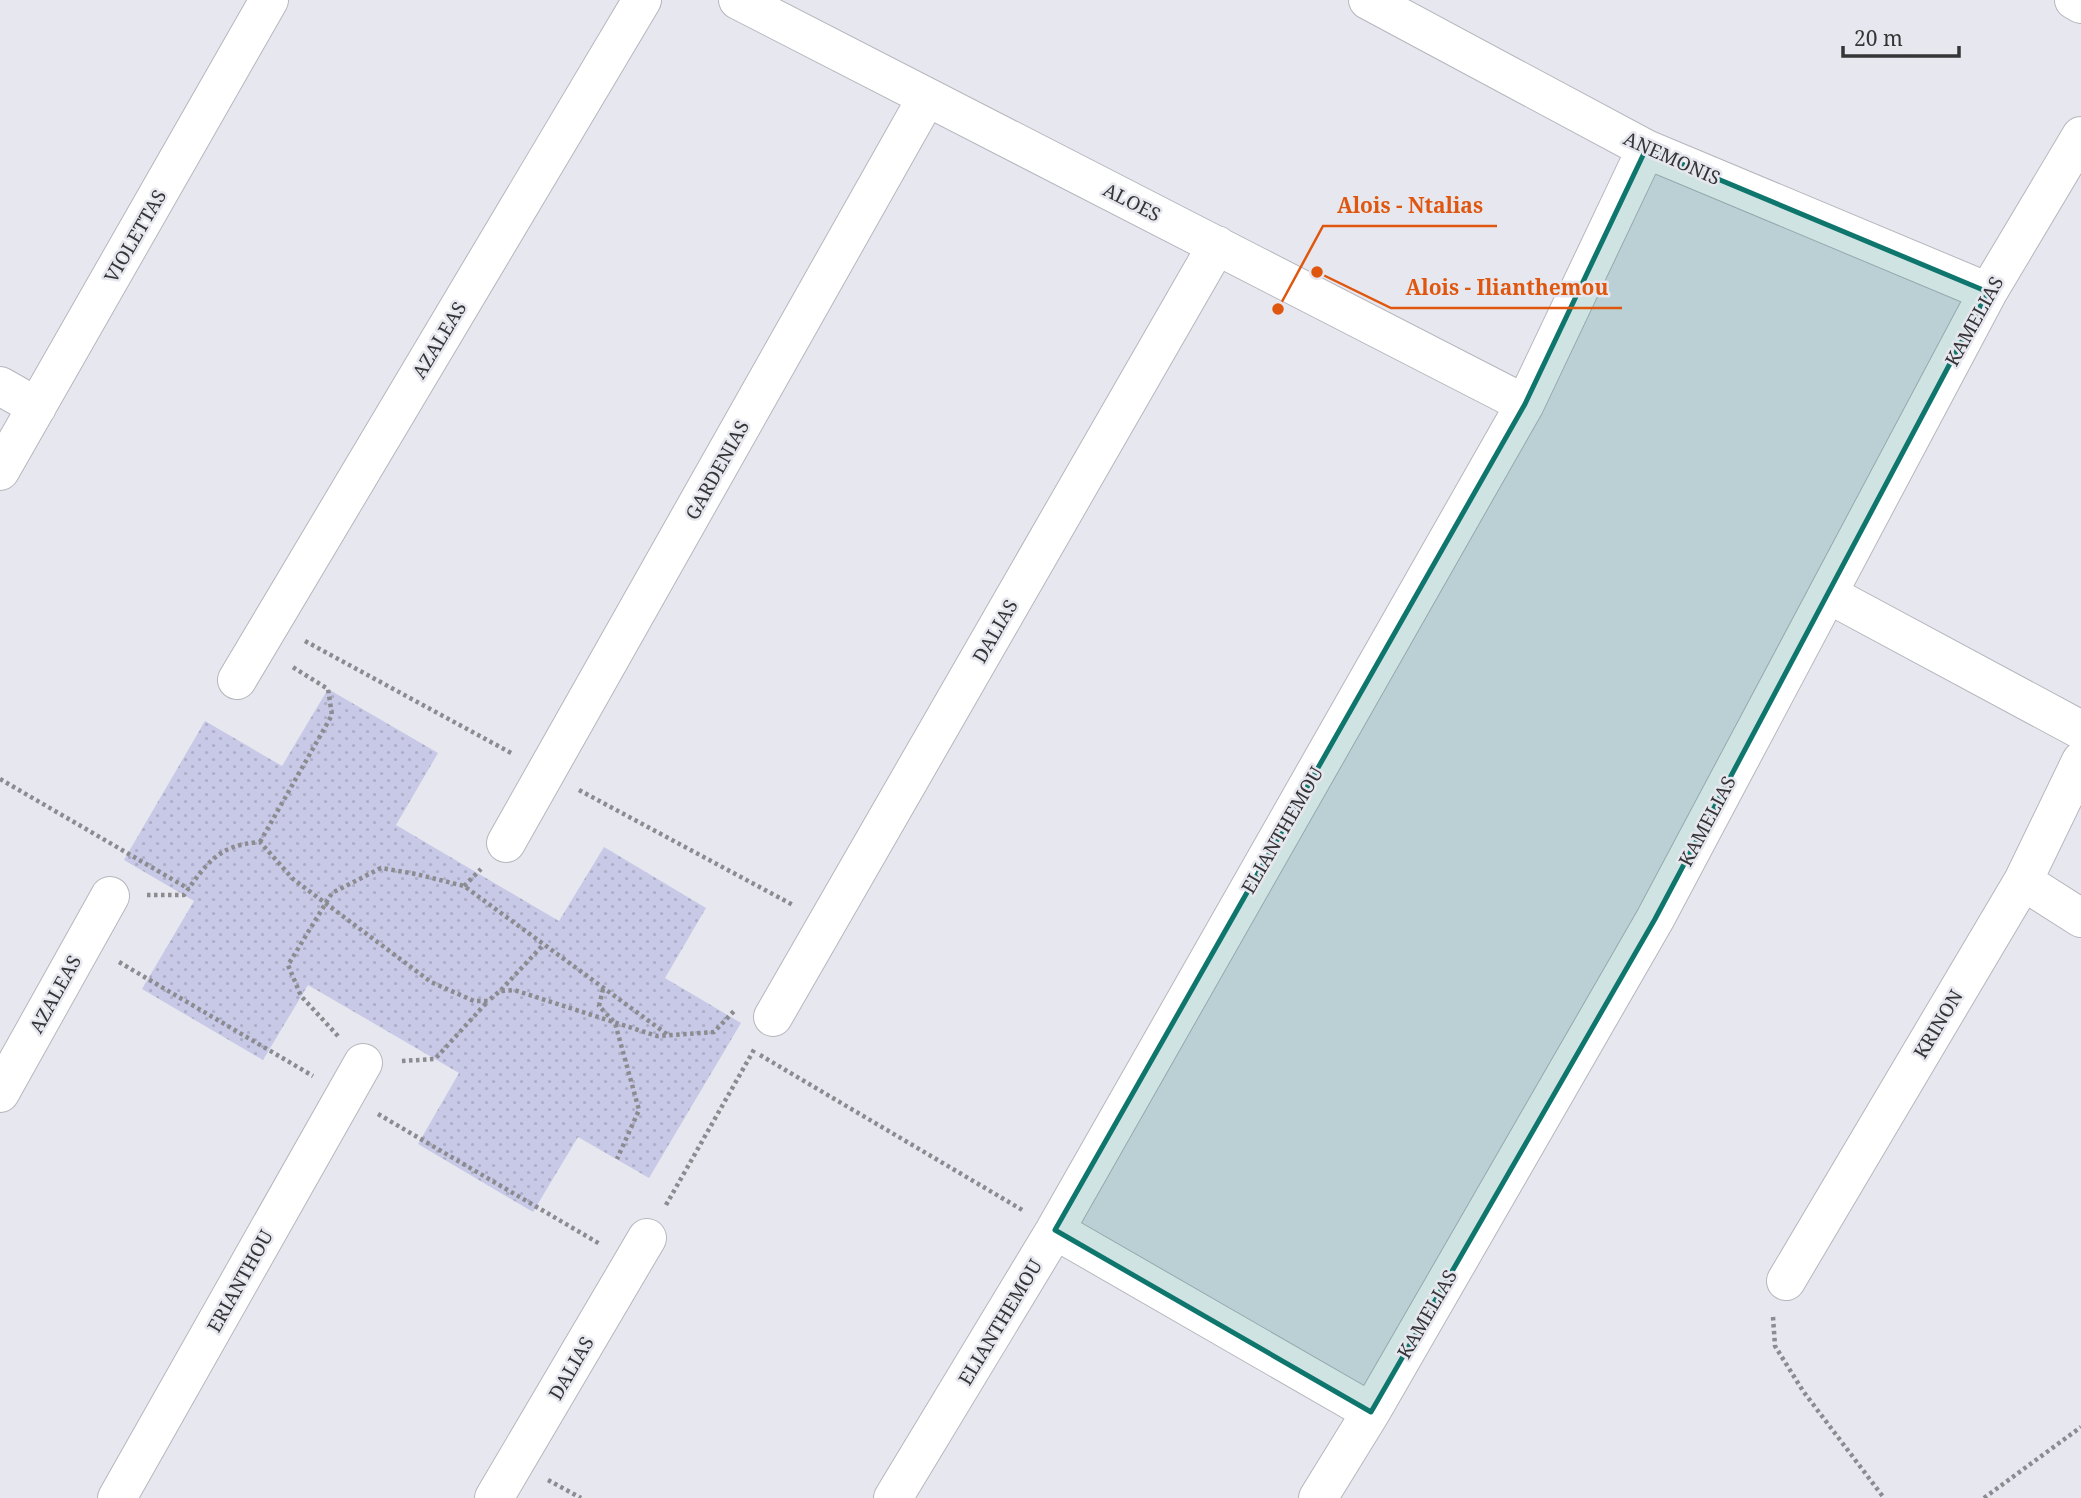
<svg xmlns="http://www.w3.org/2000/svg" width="2081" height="1498" font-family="'Noto Serif',serif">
<defs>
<pattern id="park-dots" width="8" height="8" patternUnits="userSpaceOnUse" patternTransform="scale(1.75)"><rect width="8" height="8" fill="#c7c9e6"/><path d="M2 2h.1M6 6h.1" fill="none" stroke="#acadc6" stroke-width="1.8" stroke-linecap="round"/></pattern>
</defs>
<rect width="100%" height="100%" fill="#e7e7ef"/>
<!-- park -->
<path fill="url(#park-dots)" d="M328 689 438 753 396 825 559 921 604 847 706 908 665 978 741 1023 649 1178 578 1137 533 1212 418 1144 459 1073 308 985 263 1060 142 989 194 901 124 860 205 721 282 766Z"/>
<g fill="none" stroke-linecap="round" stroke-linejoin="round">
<defs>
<path id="minor" d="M738 0 1525 404
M1368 0 1646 149 1988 292
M2074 0 2081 4
M0 386 37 407
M0 471 269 0
M1828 594 2081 730
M237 680 642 0
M506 843 927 97
M2023 881 2081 918
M773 1017 1217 245
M0 1093 110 896
M1055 1230 1371 1412
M1786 1281 2023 881 2081 761
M117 1498 363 1063
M494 1498 647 1238
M893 1498 1055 1230 1525 404 1646 149
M1318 1498 1371 1412 1655 919 1988 292 2081 136"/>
</defs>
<!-- minor casing -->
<use href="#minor" stroke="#b6b6be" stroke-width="40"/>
<!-- path -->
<path stroke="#8b8b90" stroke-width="4.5" stroke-dasharray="3.5 3.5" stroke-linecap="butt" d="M305 641 513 754
M0 779 189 889
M579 790 793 905
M260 842 332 715 328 689 291 666
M464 886 481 869
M147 895H184C207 863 218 845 260 842L293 879 431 982 474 1001H488L500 991 514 990 657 1036 714 1032 735 1010
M119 962 313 1076
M603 989 599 1006 615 1023 639 1110 617 1159
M501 990 543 945
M338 1036 301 996 288 965 332 893 381 868 416 874 464 886 668 1035
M760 1055 1024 1211
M402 1061 435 1059 488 1001
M378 1114 600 1244
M666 1205 755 1048
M1773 1317 1775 1346 1803 1391 1884 1498
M548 1480 581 1498
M1984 1498 2081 1427"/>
<!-- minor -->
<use href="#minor" stroke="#fff" stroke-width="38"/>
</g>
<!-- marked area -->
<path fill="#0f766e" fill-opacity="0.2" stroke="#0f766e" stroke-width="5" stroke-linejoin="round" d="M1646 149 1988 292 1655 919 1371 1412 1055 1230 1525 404Z"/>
<g text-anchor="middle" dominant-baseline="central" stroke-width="5" stroke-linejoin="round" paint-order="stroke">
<!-- street labels -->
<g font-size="19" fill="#353538" stroke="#e7e7ef">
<text transform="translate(1672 158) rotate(24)">ANEMONIS</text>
<text transform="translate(1132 202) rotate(27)">ALOES</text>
<text transform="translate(135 236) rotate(-60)">VIOLETTAS</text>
<text transform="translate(1974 321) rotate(-61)">KAMELIAS</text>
<text transform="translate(439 340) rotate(-59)">AZALEAS</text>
<text transform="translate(717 470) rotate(-61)">GARDENIAS</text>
<text transform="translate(995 631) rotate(-60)">DALIAS</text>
<text transform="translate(1707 821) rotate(-62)">KAMELIAS</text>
<text transform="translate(1282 830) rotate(-60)">ELIANTHEMOU</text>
<text transform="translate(55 994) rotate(-61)">AZALEAS</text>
<text transform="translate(1938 1024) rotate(-59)">KRINON</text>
<text transform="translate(240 1281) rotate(-61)">ERIANTHOU</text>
<text transform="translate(1427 1314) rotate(-60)">KAMELIAS</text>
<text transform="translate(1000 1322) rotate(-59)">ELIANTHEMOU</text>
<text transform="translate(571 1368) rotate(-60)">DALIAS</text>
</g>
</g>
<!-- callouts -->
<path fill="none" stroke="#df570e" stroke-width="2.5" d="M1278 309L1323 226H1497M1317 272L1391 308H1622"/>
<g fill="#df570e" stroke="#e7e7ef" stroke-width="2.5">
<circle cx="1278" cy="309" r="7"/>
<circle cx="1317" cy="272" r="7"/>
</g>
<g font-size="21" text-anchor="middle" font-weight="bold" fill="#df570e" stroke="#e7e7ef" stroke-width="5" stroke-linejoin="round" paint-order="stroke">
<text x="1410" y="213">Alois - Ntalias</text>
<text x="1507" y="295">Alois - Ilianthemou</text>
</g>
<!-- scale -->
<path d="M1843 46v10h116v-10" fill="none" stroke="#353538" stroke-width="3.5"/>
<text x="1854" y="46" font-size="21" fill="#353538" stroke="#e7e7ef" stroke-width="5" paint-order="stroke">20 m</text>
</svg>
